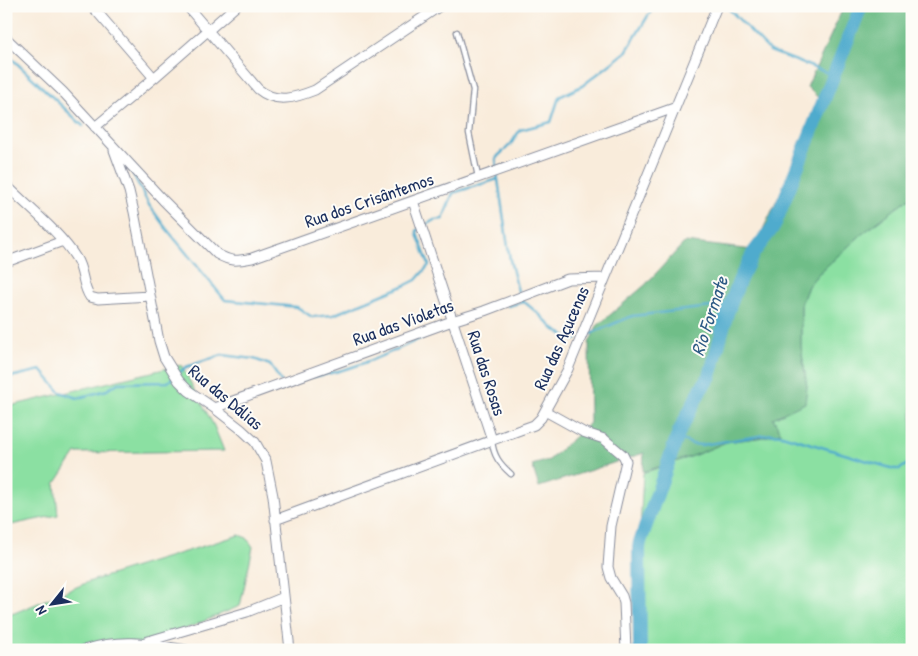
<svg xmlns="http://www.w3.org/2000/svg" width="918" height="656" font-family="'Patrick Hand',sans-serif">
<rect width="100%" height="100%" fill="#fdfcf7"/>
<filter id="ink" filterUnits="userSpaceOnUse"><feTurbulence type="fractalNoise" baseFrequency=".02" numOctaves="2"/><feDisplacementMap in="SourceGraphic" scale="10" xChannelSelector="R" yChannelSelector="G"/><feConvolveMatrix kernelMatrix="1 2 1 2 8 2 1 2 1" color-interpolation-filters="sRGB"/></filter>
<filter id="wash" filterUnits="userSpaceOnUse"><feTurbulence type="fractalNoise" baseFrequency=".0096" numOctaves="4" result="noise"/><feDisplacementMap in="SourceGraphic" scale="20" xChannelSelector="R" yChannelSelector="G"/><feGaussianBlur stdDeviation="1.12" result="paint"/><feColorMatrix in="noise" values="0 0 0 0 0 0 0 0 0 0 0 0 0 0 0 0 0 1.4 0 .05"/><feComposite in="paint" operator="in"/></filter>
<g filter="url(#wash)">
<rect width="100%" height="100%" fill="#f9ecdb"/>
<!-- green -->
<path fill="#8be0a2" stroke="#538880" d="M912 196V650H634L643 473 693 456 726 442 764 437 781 433 773 418 807 387 801 347V304L808 286 818 274 862 234Z
M181 365 214 426 224 451 76 453 55 484 58 515 11 525 6 523V407Z
M239 535 247 538 253 547 240 606 155 642 157 650H6V604L12 614 91 581Z"/>
<!-- forest -->
<path fill="#70be88" stroke="#467673" d="M844 6H912V196L862 234 818 274 808 286 801 304V347L807 387 805 403 773 418 781 433 764 437 726 442 693 456 643 472 644 453 539 487 532 465 549 460 590 423 589 343 597 326 645 285 685 242 753 250 824 103 807 87Z"/>
<g fill="none" stroke-linecap="round" stroke-linejoin="round">
<!-- stream -->
<path stroke="#4fabcd" stroke-width="2.5" d="M726 6 770 51 833 75
M6 53 83 126
M497 168 496 159 498 156 511 144 520 130 551 122 559 97 582 86 626 52 654 6
M131 170 149 205 165 227 225 300 297 307 312 317 333 315 406 285 416 280 429 265 417 234V231L419 229
M497 173 510 260 519 295
M424 226 434 220 443 219 453 193 498 179
M522 300 540 315 555 330 574 340 577 339
M508 306 523 302
M585 336 632 316 711 307 729 309
M311 377C352 371 393 352 430 334
M6 378 41 370 60 392 78 398 107 390 118 383 168 382 186 367 222 355 254 359 270 365 281 381
M677 438 692 444 701 445 772 434 782 435 894 469H900L912 461"/>
<!-- river -->
<path stroke="#4fabcd" stroke-width="14" d="M640 650 639 548 640 542 679 432 701 389 710 376 727 313 740 279 754 252 774 226 861 6"/>
</g>
</g>
<g filter="url(#ink)">
<g fill="none" stroke-linecap="round" stroke-linejoin="round">
<defs>
<path id="lane" d="M457 32 473 90 469 133 478 177
M492 440C493 456 500 464 511 474"/>
<path id="street" d="M92 6 154 78
M187 6 258 89C276 104 295 98 315 90L440 6
M6 38 63 92 163 200 217 254C231 262 236 261 252 258L674 108
M95 127 154 78 236 6
M114 150 129 191 134 212 159 341 164 357 179 381 189 391 214 408 241 429 255 442 266 461 273 496 290 650
M6 185C27 206 61 233 76 258 84 270 82 286 90 297L98 299 150 296
M413 201 492 440
M6 262 63 241
M214 408 452 321 484 311 568 279 605 278
M545 411 583 432 604 439 623 455 626 461 611 526 608 567 611 578 622 596 624 603 626 650
M275 520 520 430 534 425 541 418 568 369 717 6
M145 642 247 612 284 597
M83 650C123 638 146 643 186 650"/>
</defs>
<!-- lane casing -->
<use href="#lane" stroke="#8a8e9c" stroke-width="7"/>
<!-- street casing -->
<use href="#street" stroke="#8a8e9c" stroke-width="11"/>
<!-- lane -->
<use href="#lane" stroke="#fff" stroke-width="4.5"/>
<!-- street -->
<use href="#street" stroke="#fff" stroke-width="9"/>
</g>
</g>
<g text-anchor="middle" dominant-baseline="central" stroke-width="4" stroke-linejoin="round" paint-order="stroke">
<!-- street labels -->
<g font-size="18" fill="#1b2f5e" stroke="#fdfcf7">
<text transform="translate(369 200) rotate(-19)">Rua dos Crisântemos</text>
<text transform="translate(403 322) rotate(-20)">Rua das Violetas</text>
<text transform="translate(561 338) rotate(-66)">Rua das Açucenas</text>
<text transform="translate(487 373) rotate(72)">Rua das Rosas</text>
<text transform="translate(226 397) rotate(40)">Rua das Dálias</text>
</g>
<!-- water labels -->
<g font-size="19" font-style="italic" fill="#2d5a85" stroke="#fdfcf7">
<text transform="translate(709 316) rotate(-72)">Rio Formate</text>
</g>
</g>
<!-- margin -->
<rect width="918" height="656" fill="none" stroke="#fdfcf7" stroke-width="25"/>
<!-- north arrow -->
<g transform="translate(52 604) rotate(240)" stroke="#fdfcf7" stroke-width="4" paint-order="stroke">
<path d="M0-4L9 19L0 12L-9 19Z" fill="#1b2f5e"/>
<text y="-8" font-size="14" font-weight="bold" text-anchor="middle" fill="#1b2f5e">N</text>
</g>
</svg>
